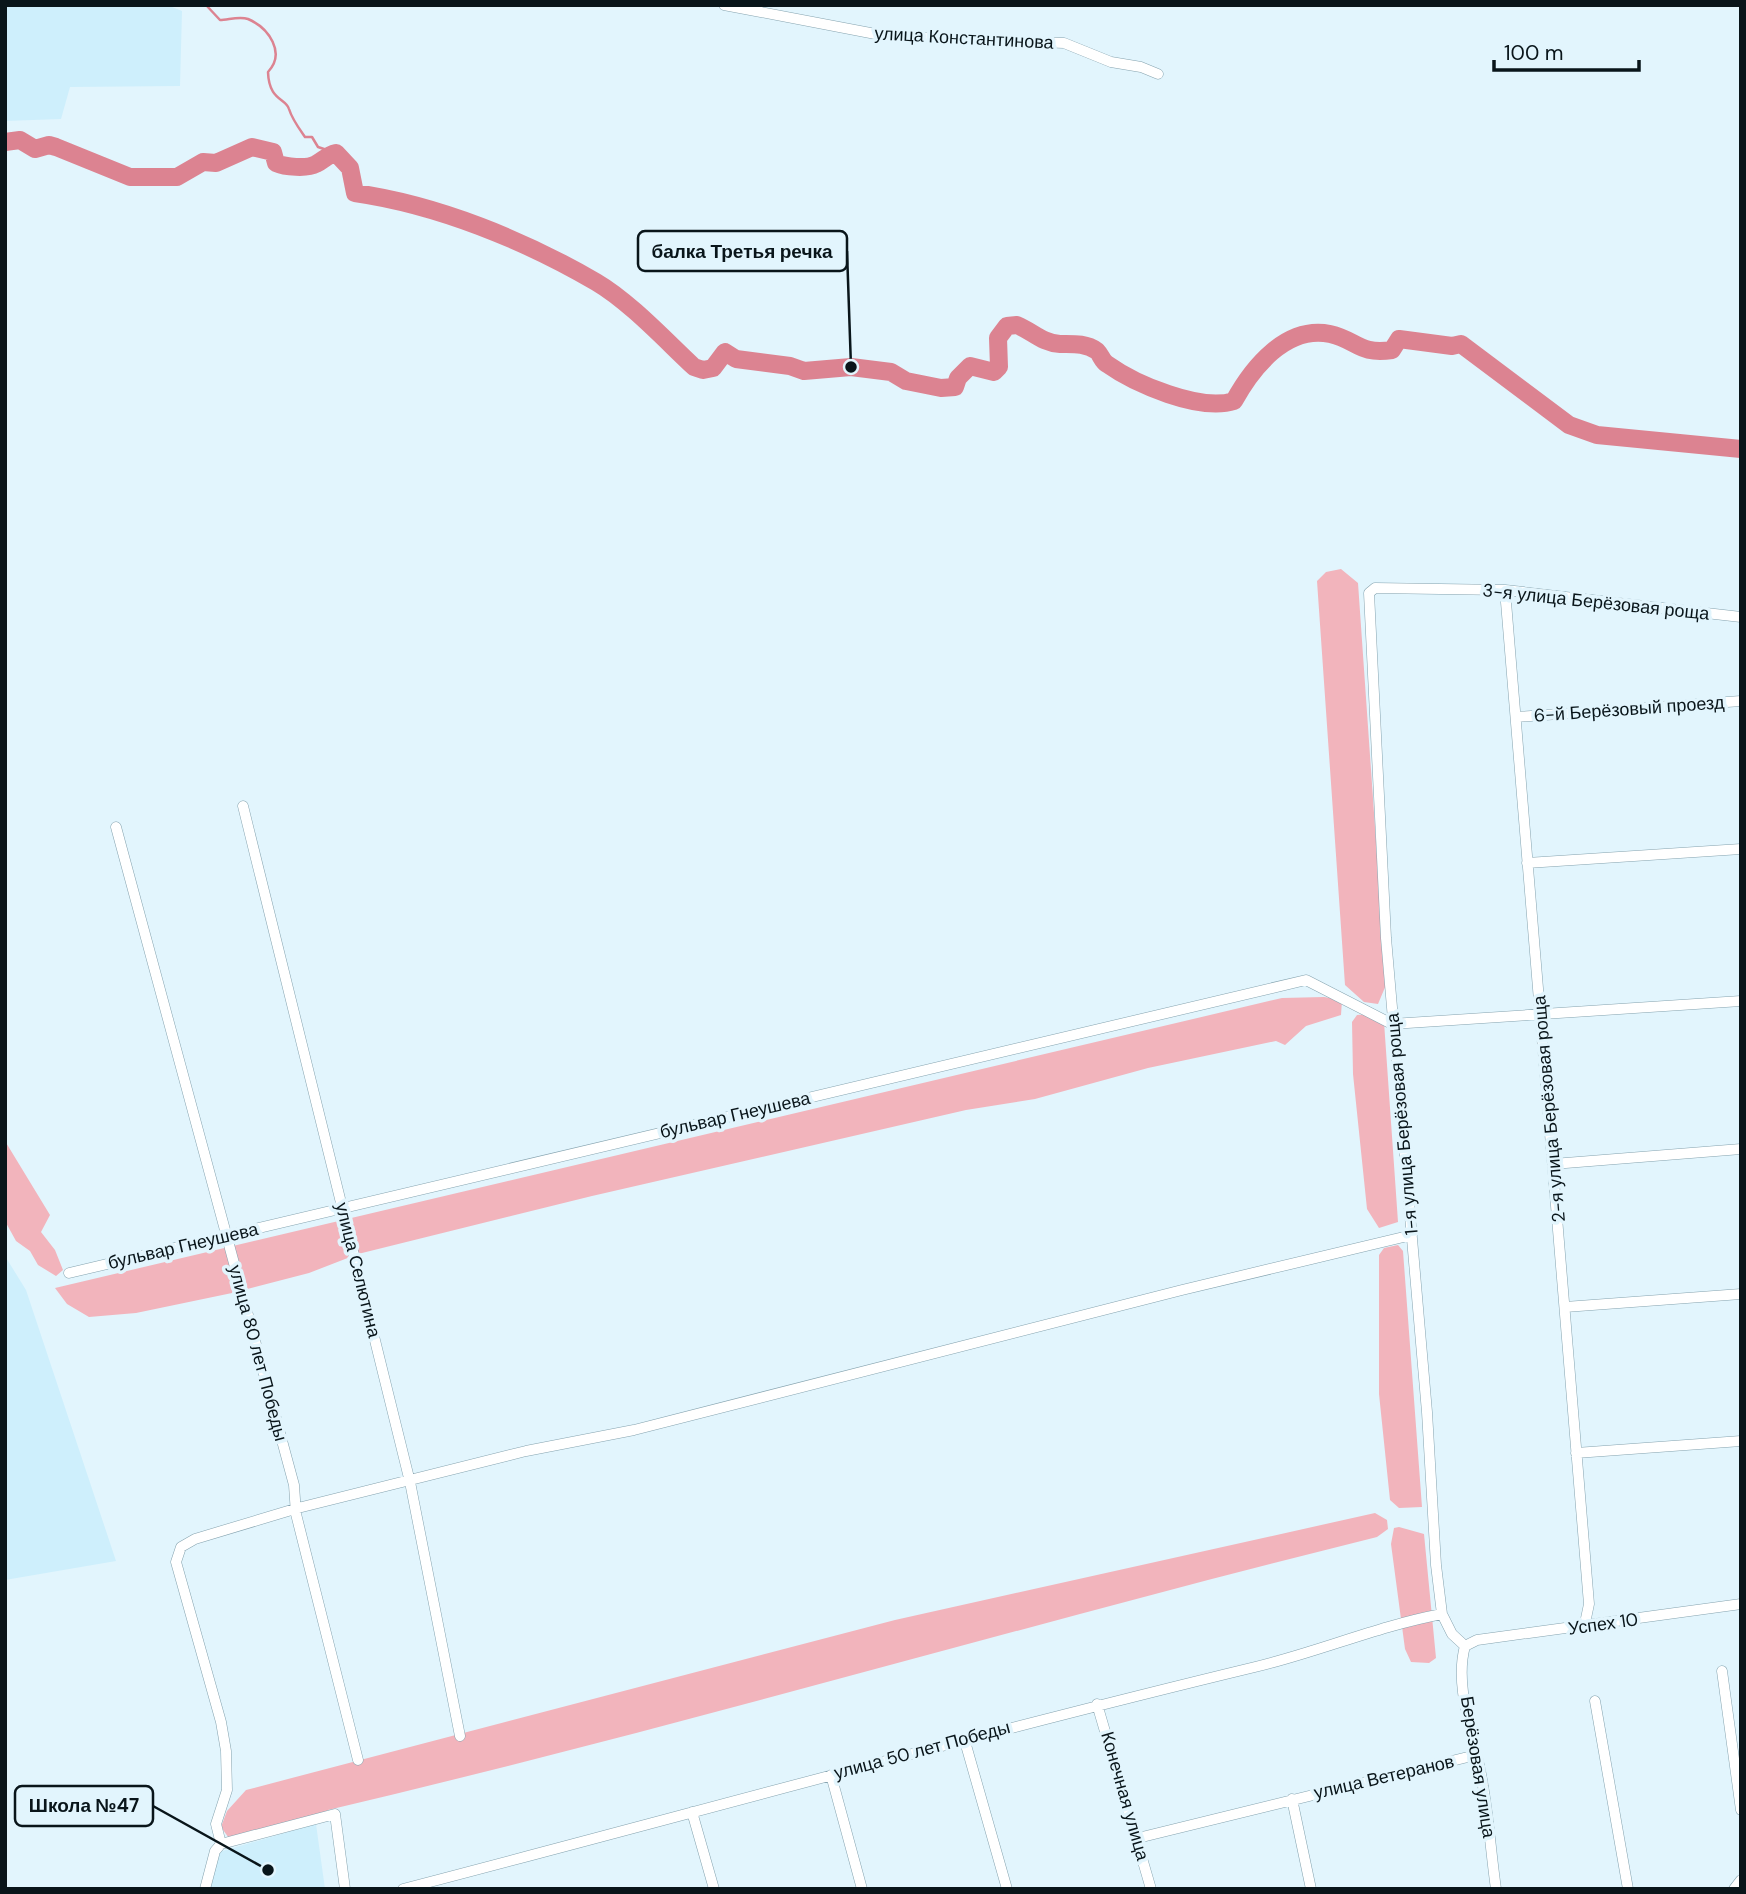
<svg xmlns="http://www.w3.org/2000/svg" width="1746" height="1894" font-family="'DM Sans',sans-serif">
<rect width="100%" height="100%" fill="#e2f5fd"/>
<!-- built -->
<path fill="#ceeffc" d="M5 5H167L182 11 180 86 70 87 61 119 5 121Z
M5 1256 26 1290 116 1561 5 1580Z
M316 1824 325 1889H210L219 1852Z"/>
<!-- green -->
<path fill="#f2b4bc" d="M1341 569 1358 583 1386 985 1378 1004 1364 1002 1345 985 1317 581 1326 572Z
M1324 997 1342 1000 1341 1015 1306 1026 1285 1045 1276 1041 1148 1068 1035 1099 966 1110 592 1196 358 1254 309 1273 232 1293 136 1313 89 1317 67 1304 55 1288 1282 998Z
M1369 1014 1384 1022 1398 1222 1379 1228 1367 1209 1353 1074 1352 1022 1357 1015Z
M5 1141 50 1215 41 1232 55 1250 63 1270 56 1276 38 1265 30 1251 16 1241 5 1221Z
M1398 1245 1403 1251 1422 1507 1399 1508 1390 1500 1379 1394V1255L1384 1248Z
M1375 1513 1387 1520 1388 1529 1377 1537C1027 1624 680 1727 328 1810L319 1817 231 1841 221 1827 227 1811 246 1790 895 1620Z
M1399 1527 1424 1534 1436 1658 1429 1663 1411 1662 1405 1649 1391 1544 1394 1528Z"/>
<g fill="none" stroke-linecap="round" stroke-linejoin="round">
<!-- stream -->
<path stroke="#dc8391" stroke-width="2.5" d="M206 5 220 20C228 20 239 16 248 19 269 28 286 53 268 72 269 101 286 98 289 109 292 119 298 127 305 137H312L318 147 336 153"/>
<!-- river -->
<path stroke="#dc8391" stroke-width="18" d="M5 142 20 140 35 149 49 145 56 147 130 177H177L203 162 216 163 252 147 273 152 276 163C285 167 307 169 316 164 324 160 327 155 336 153L350 168 355 193C438 205 524 240 596 282 630 302 665 340 694 367L703 370 713 368 725 352 736 359 790 366 804 371 851 367 891 372 906 381 941 388 955 387 958 378 970 366 994 372 999 367 998 338 1007 326 1017 325C1032 331 1042 343 1060 344 1073 344 1086 343 1097 351 1101 355 1102 361 1107 364 1135 384 1200 412 1234 401 1252 368 1286 325 1330 334 1357 340 1359 355 1392 350L1399 339 1452 346 1461 344 1569 425 1597 435 1741 449"/>
<defs>
<path id="street" d="M724 5 886 36 1064 43 1111 62 1141 67 1158 74
M1505 590 1589 1604 1584 1628
M1516 717 1741 701
M243 806 410 1482 460 1736
M116 827 294 1485 296 1514 358 1760
M1527 863 1741 849
M1553 1164 1741 1149
M69 1273 1306 980 1392 1024 1741 1001
M1565 1307 1741 1294
M1576 1453 1741 1441
M1465 1646 1452 1634 1442 1614 1436 1565 1427 1412 1386 938 1369 593 1375 588 1505 590 1741 617
M1465 1646 1477 1640 1741 1604
M1465 1646C1453 1690 1477 1742 1483 1786 1489 1820 1491 1854 1496 1889
M1722 1671 1741 1810
M1595 1701 1628 1889
M1097 1704 1151 1889
M964 1738 1007 1889
M831 1775 862 1889
M1292 1799 1311 1889
M692 1812 714 1889
M1138 1838 1476 1755
M221 1844 335 1814 345 1889
M205 1889 215 1851 221 1844 216 1824 227 1790 226 1751 221 1722 176 1562 181 1547 195 1539 298 1508 526 1451 634 1430 1182 1290 1412 1235
M403 1889C687 1815 969 1736 1255 1667 1318 1652 1378 1626 1442 1614
M1734 1889 1741 1880"/>
</defs>
<!-- street casing -->
<use href="#street" stroke="#85a3af" stroke-width="11"/>
<!-- street -->
<use href="#street" stroke="#fff" stroke-width="10"/>
</g>
<g text-anchor="middle" dominant-baseline="central" stroke-width="7" stroke-linejoin="round" paint-order="stroke">
<!-- street labels -->
<g font-size="18" fill="#09151a" stroke="#e2f5fd">
<text transform="translate(964 38) rotate(3)">улица Константинова</text>
<text transform="translate(1596 602) rotate(6)">3-я улица Берёзовая роща</text>
<text transform="translate(1629 709) rotate(-4)">6-й Берёзовый проезд</text>
<text transform="translate(1549 1109) rotate(-95)">2-я улица Берёзовая роща</text>
<text transform="translate(735 1115) rotate(-13)">бульвар Гнеушева</text>
<text transform="translate(1402 1124) rotate(-95)">1-я улица Берёзовая роща</text>
<text transform="translate(183 1246) rotate(-13)">бульвар Гнеушева</text>
<text transform="translate(358 1270) rotate(76)">улица Селютина</text>
<text transform="translate(258 1353) rotate(75)">улица 80 лет Победы</text>
<text transform="translate(1603 1624) rotate(-8)">Успех 10</text>
<text transform="translate(922 1750) rotate(-15)">улица 50 лет Победы</text>
<text transform="translate(1478 1767) rotate(81)">Берёзовая улица</text>
<text transform="translate(1384 1777) rotate(-13)">улица Ветеранов</text>
<text transform="translate(1125 1796) rotate(74)">Конечная улица</text>
</g>
</g>
<!-- callouts -->
<path fill="none" stroke="#09151a" stroke-width="2.5" d="M851 367L847 251M268 1870L153 1806"/>
<g fill="#09151a" stroke="#e2f5fd" stroke-width="2.5">
<circle cx="851" cy="367" r="7"/>
<circle cx="268" cy="1870" r="7"/>
</g>
<g fill="#e2f5fd" stroke="#09151a" stroke-width="2.5">
<rect x="638" y="231" width="209" height="40" rx="7"/>
<rect x="15" y="1786" width="138" height="40" rx="7"/>
</g>
<g font-size="19" text-anchor="middle" font-weight="bold" fill="#09151a">
<text x="742" y="258">балка Третья речка</text>
<text x="84" y="1812">Школа №47</text>
</g>
<!-- border -->
<rect width="1746" height="1894" fill="none" stroke="#09151a" stroke-width="14"/>
<!-- scale -->
<path d="M1494 60v10h145v-10" fill="none" stroke="#09151a" stroke-width="3.5"/>
<text x="1504" y="60" font-size="21" fill="#09151a" stroke="#e2f5fd" stroke-width="5" paint-order="stroke">100 m</text>
</svg>
